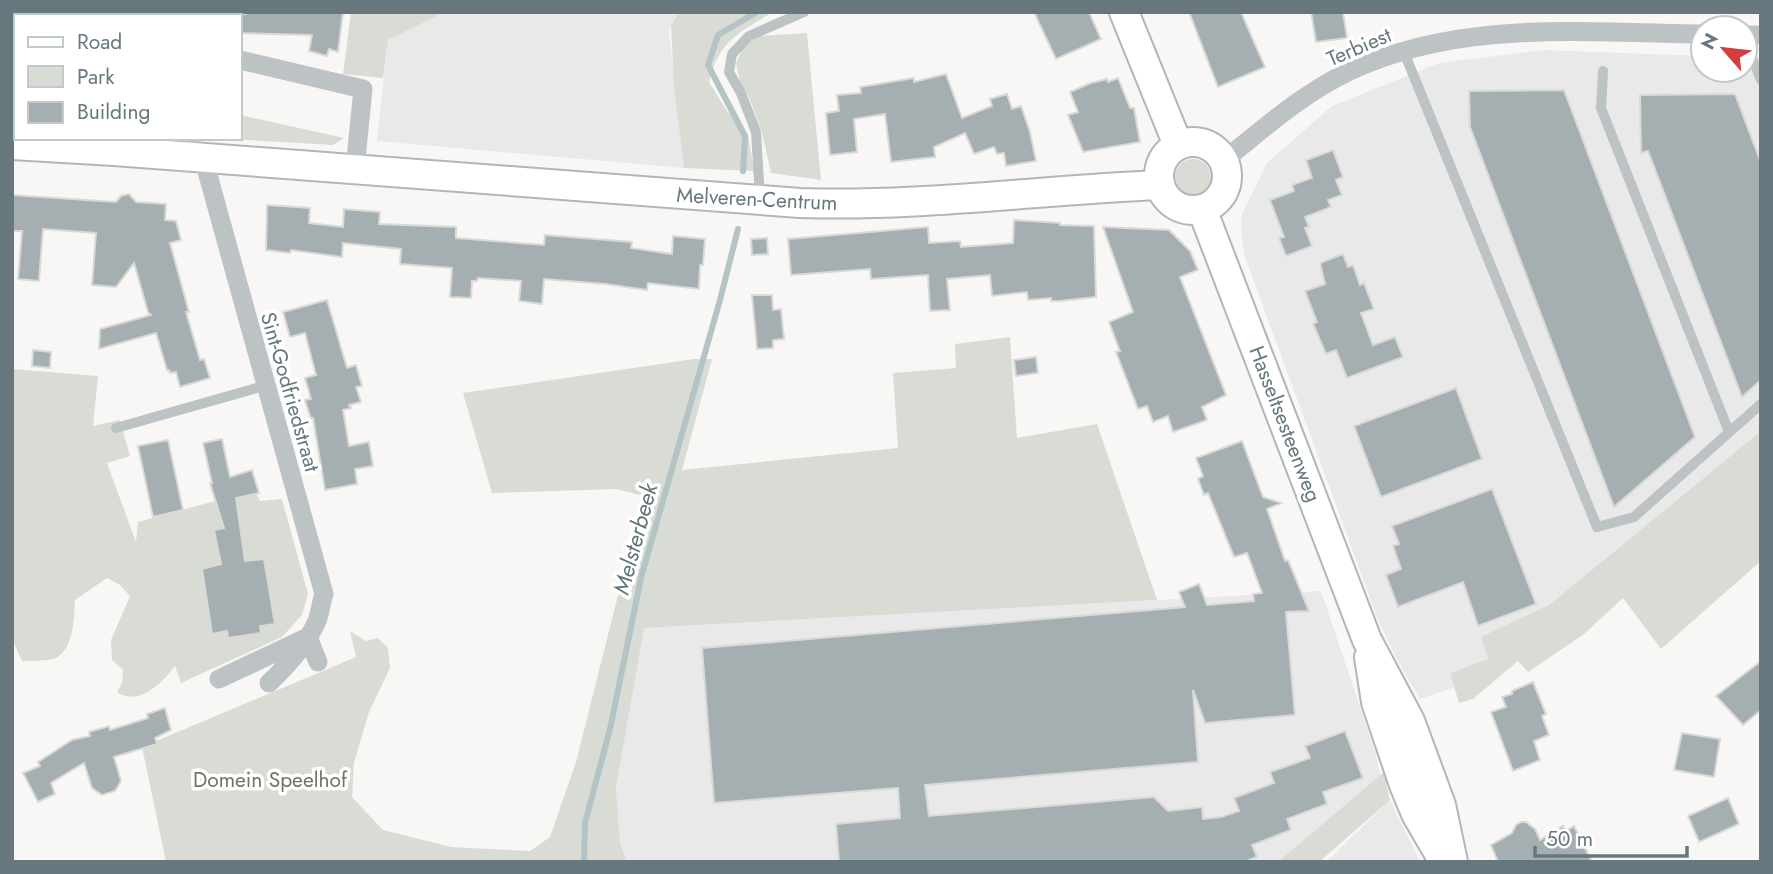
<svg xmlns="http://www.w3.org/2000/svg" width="1773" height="874" font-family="Jost,sans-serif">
<rect width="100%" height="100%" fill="#f8f7f5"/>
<!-- built -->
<path fill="#e8e9e8" d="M440 12H679L669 30 684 168 377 141 388 40 435 17Z
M1543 50 1703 56V70H1745V57L1761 58V431L1549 605 1482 637 1489 659 1451 673 1456 687 1420 699 1395 656 1377 617 1244 254 1241 226 1242 214 1267 163 1332 106 1439 63Z
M1321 591 1376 755 1382 786 1299 862H627L620 843 616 787 643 628Z
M1390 800 1420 862H1326Z"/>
<!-- green -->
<path fill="#d9dcd5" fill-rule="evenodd" d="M351 12H440L435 17 388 40 383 78 343 74Z
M679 12H773C740 32 718 41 709 82L727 111 748 134 754 171 684 168 674 88 671 26Z
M807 33 821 180 771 173 762 133 749 97 740 83 736 63 744 46 758 36Z
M240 115 344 138 333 145 210 138H240Z
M1175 177a18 18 0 1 1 36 0a18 18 0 1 1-36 0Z
M1010 337 1017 438 1097 424 1157 600 644 628 616 787 620 843 627 862H166L142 747 356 657 350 631 366 641 378 638 388 648 390 668 369 712 354 763 352 797 383 830 451 847 530 851 550 837 576 762 616 603 648 497 617 489 492 493 463 393 694 359H712L682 470 898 448 893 373 956 368 955 344Z
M12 369 98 376 93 426 120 420 130 456 107 463 136 542 138 522 255 490 260 501 282 499 308 594 302 615 282 637 181 683 175 666C162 683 139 707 117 692L122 683 123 670 112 660 111 640 130 596 120 585 107 578 75 600C74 618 74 648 56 658 47 662 32 660 22 661L12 639ZM240 526 245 561 264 559 275 624 260 626 261 633 228 637 227 631 213 634 202 569 221 564 214 530Z
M1761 431V561L1661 649 1623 598 1584 634 1528 672 1518 661 1473 699 1459 703 1450 673 1488 659 1481 637 1549 605Z
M1384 772 1390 800 1319 862H1278Z"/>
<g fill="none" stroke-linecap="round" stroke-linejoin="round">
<!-- stream -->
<path stroke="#b4c3c4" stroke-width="6" d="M743 171 745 136 708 65 718 35 757 12
M584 862 585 823 610 729 641 578 720 300 738 229"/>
</g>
<!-- building -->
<path fill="#a5afb1" stroke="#d9d9d7" stroke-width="2" d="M246 12H343L338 52 329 49 327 56 309 51 312 35 240 33V14H246Z
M1034 12H1089L1101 39 1056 59Z
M1189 12H1241L1265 67 1218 87Z
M1311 12H1343L1347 38 1316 42Z
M946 74 962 118 992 106 990 99 1007 94 1012 109 1021 106 1030 132 1036 161 1006 166 1004 153 997 154 994 147 974 154 965 133 934 147 935 157 891 162 885 114 854 119 857 152 830 155 826 113 839 111 837 95 861 93 860 87 914 78V82Z
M1118 78 1130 108H1134L1140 142 1083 152 1068 115 1078 112 1070 92 1091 83 1107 79 1108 82Z
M1564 90 1695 437 1614 507 1470 127 1469 91Z
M1735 94 1761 163V380L1742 397 1648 151 1641 153 1640 95Z
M1333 150 1343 177 1336 180 1342 195 1328 200 1331 207 1305 217 1309 227 1305 228 1312 246 1286 256 1279 238 1284 237 1270 200 1294 191 1292 185 1312 178 1306 160Z
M129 194 136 202 166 204 165 220 176 221 181 240 170 243 189 312H186L200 360 204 359 210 378 180 387 176 372 170 373 169 370H167L156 333 99 349 100 329 151 315 148 312 134 263 116 287 92 285 96 233 43 229 39 281 18 279 22 231H12V195L116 202 121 196Z
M267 205 310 208 309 223 343 227 344 209 380 212 379 224 456 227V238L544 245 545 235 632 242 631 248 672 254 673 236 705 239 703 265H700L699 289 648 283 647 290 606 284 544 279 542 304 519 301 521 281 478 278 477 281H472L471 298 450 297 452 268 400 264 401 249 343 243 342 257 291 250 290 253 266 250Z
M1014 220 1060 223V225L1094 226 1096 297 1060 301H1051V298L1028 300 1027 292 992 296 990 275 947 279 950 310 930 311 928 275 871 279 870 269 791 275 788 239 928 227 929 243 960 241 961 247 1013 243Z
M1103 227 1169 230 1190 251 1198 270 1180 277 1226 395 1202 407 1207 420 1173 432 1168 416 1153 422 1147 406 1138 409 1116 352 1120 351 1109 322 1133 312Z
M767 238 768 254 752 255 751 239Z
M1343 254 1348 267 1353 265 1360 285 1364 283 1374 309 1361 313 1373 345 1395 337 1403 357 1347 378 1336 350 1326 354 1313 324 1317 322 1305 291 1325 284 1320 263Z
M752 295H772L773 310 781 309 784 339 773 340V348L757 349Z
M327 300 347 368 356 365 362 386 356 387 361 402 349 405 351 408 343 410 349 446 369 442 373 466 355 469 357 484 325 490 313 418 311 419 305 400 311 399 305 378 316 375 305 333 290 337 283 312Z
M33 350 51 352 50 368 32 366Z
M1036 357 1038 373 1016 376 1014 360Z
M1456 388 1482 459 1381 497 1354 426Z
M222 439 230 477 252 470 259 493 236 498 245 561 264 559 275 624 260 626 261 633 228 638 227 631 212 634 202 569 221 564 214 530 224 528 210 483H212L203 443Z
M168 440 183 510 153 517 138 446Z
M1242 441 1263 497 1281 503 1267 509 1285 561 1288 560 1309 611 1286 612 1295 715 1205 723 1193 690 1198 762 925 785 929 816 1154 797 1168 811 1202 807 1203 819 1221 817 1239 811 1234 798 1274 783 1270 772 1310 758 1305 746 1345 731 1363 778 1323 792 1327 804 1287 819 1291 830 1252 845 1257 857 1244 862H839L836 824 900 818 898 788 714 803 702 648 1185 607 1179 592 1199 584 1207 605 1254 601 1253 594 1262 593 1247 553 1234 557 1208 493 1204 495 1198 479 1203 476 1196 458Z
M1492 489 1536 604 1478 626 1463 582 1398 607 1386 575 1401 569 1393 546 1399 544 1392 526Z
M1761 661V710L1743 725 1716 696Z
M1533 682 1546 714 1542 716 1549 735 1534 741 1540 760 1513 771 1491 712 1506 707 1502 697 1512 694V691Z
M165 708 171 730 155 738 157 744 114 757 121 781 115 791 102 795 92 788 84 763 51 783 55 794 38 802 23 773 40 766 38 762 72 740 90 736 89 732 109 726 110 730 148 718 147 714Z
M1682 733 1720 739 1714 777 1674 770Z
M1728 798 1739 824 1699 842 1688 816Z
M1521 822H1526L1535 829 1540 840 1563 826 1566 831 1574 826 1592 862H1498L1491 845 1512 833 1516 825Z"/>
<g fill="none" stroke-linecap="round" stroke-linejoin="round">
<defs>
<path id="secondary" d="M1124 12 1178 145
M1159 176a34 34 0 1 1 68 0a34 34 0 1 1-68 0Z
M12 145 114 151 800 203C920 207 1040 190 1160 185
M1202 209 1367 640 1410 721 1441 805 1453 862
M1369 657 1376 702 1404 785 1416 814 1444 862"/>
</defs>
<!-- secondary casing -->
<use href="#secondary" stroke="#afb7b9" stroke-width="32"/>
<!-- lane -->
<path stroke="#bdc2c4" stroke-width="10" d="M1745 40 1761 80
M1404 52 1597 527 1634 517 1761 404
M1603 71 1601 108 1729 432
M760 198 756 132 741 93 729 72 732 54 749 36 804 12
M116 428 264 386"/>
<!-- street -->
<path stroke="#bdc2c4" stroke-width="19" d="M160 12 161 16
M1745 35H1761
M240 60 363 89 355 169
M12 107H16
M190 156 191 138
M203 157 324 594C321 603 320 613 317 621 307 644 287 666 269 683
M1223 161C1263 129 1303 93 1350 71 1461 19 1585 33 1703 34
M219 679 308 637 318 662"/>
<!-- secondary -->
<use href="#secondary" stroke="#fff" stroke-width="28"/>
</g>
<g text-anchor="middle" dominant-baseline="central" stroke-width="7" stroke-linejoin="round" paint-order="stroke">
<!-- street labels -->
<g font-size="21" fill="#66787d" stroke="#fff">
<text transform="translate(1359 47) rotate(-23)">Terbiest</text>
<text transform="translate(757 199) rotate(3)">Melveren-Centrum</text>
<text transform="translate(290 392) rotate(74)">Sint-Godfriedstraat</text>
<text transform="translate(1285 424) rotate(69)">Hasseltsesteenweg</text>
</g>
<!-- park labels -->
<g font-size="21" fill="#6b7664" stroke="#fff">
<text x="270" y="780">Domein Speelhof</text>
</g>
<!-- water labels -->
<g font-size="23" font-style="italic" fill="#607678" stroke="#fff">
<text transform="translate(635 539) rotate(-75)">Melsterbeek</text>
</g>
</g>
<!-- border -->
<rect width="1773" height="874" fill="none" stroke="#66787d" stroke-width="28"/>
<!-- legend -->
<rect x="14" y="14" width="228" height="126" fill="#ffffff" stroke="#c2c9cb" stroke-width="2"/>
<rect x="28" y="37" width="35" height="10" fill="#ffffff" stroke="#c2c9cb" stroke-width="2"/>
<text x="77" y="49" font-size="21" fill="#66787d">Road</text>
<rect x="28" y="66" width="35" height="21" fill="#d9dcd5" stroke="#c2c9cb" stroke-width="2"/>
<text x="77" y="84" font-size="21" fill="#66787d">Park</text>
<rect x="28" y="102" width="35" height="21" fill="#a5afb1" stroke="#c2c9cb" stroke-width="2"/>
<text x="77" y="119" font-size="21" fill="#66787d">Building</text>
<!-- north arrow -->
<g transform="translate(1724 49) rotate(298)"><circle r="33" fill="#ffffff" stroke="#c2c9cb" stroke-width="2"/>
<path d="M0-5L12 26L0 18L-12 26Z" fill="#d23e3a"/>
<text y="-10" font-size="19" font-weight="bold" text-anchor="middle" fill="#66787d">N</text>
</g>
<!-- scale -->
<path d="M1535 846v10h152v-10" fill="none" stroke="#66787d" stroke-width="3.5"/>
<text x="1546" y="846" font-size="21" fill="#66787d" stroke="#ffffff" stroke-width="5" paint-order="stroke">50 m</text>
</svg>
